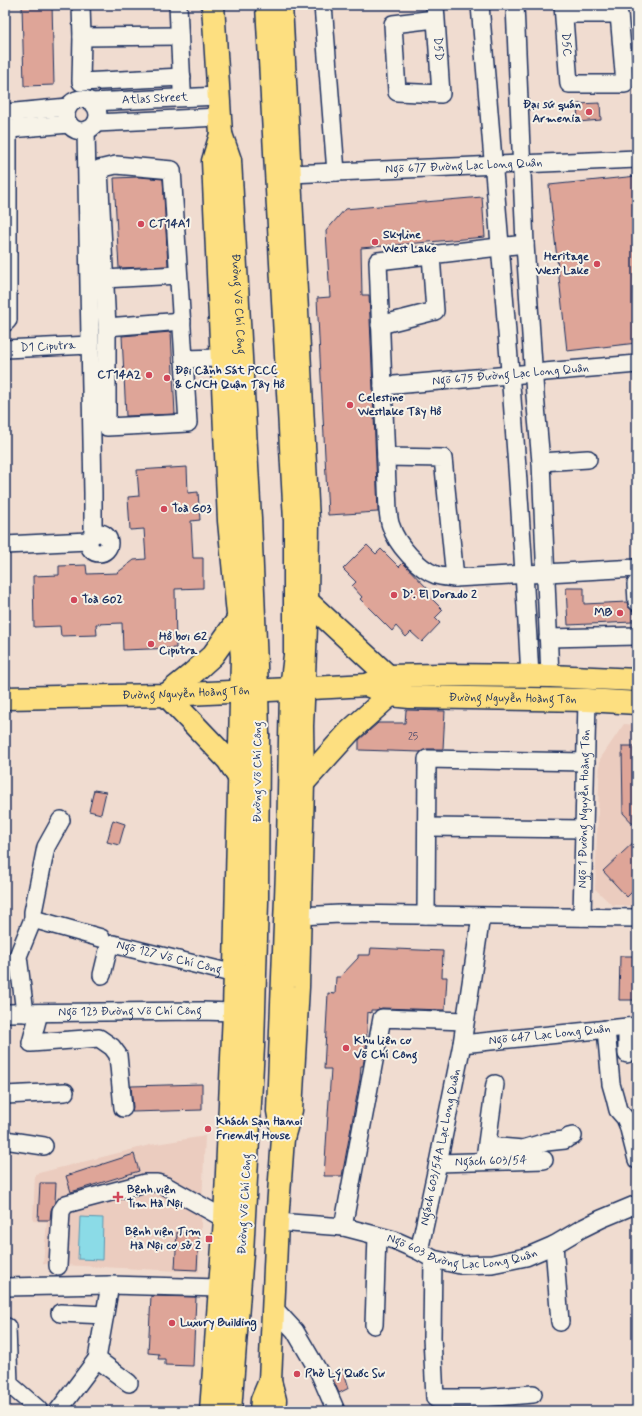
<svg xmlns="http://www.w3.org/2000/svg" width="642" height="1416" font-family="Mynerve,sans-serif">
<rect width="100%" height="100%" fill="#f0dcd0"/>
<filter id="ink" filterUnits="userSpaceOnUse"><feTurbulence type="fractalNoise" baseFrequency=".025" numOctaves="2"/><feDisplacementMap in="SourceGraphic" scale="8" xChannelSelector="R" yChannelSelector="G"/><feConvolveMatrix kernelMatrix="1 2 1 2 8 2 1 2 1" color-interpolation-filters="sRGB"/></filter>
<g filter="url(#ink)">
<!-- built -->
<path fill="#ebccbf" d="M624 724 637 725V906L612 905 595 889 600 759Z
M205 1136 199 1272 43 1264 47 1222 33 1221 35 1174 150 1145Z"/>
<!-- water -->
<path fill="#8bdbe7" stroke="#5e96b0" d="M80 1217 103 1218 102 1260 78 1259Z"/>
<!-- building -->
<path fill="#dea598" stroke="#1b2f5e" d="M22 5H52L54 85 24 86Z
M600 103 601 120 578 122 577 104Z
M637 176V343L567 351 549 185Z
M139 177 163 179 168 266 119 268 114 178Z
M482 197 485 237 361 248 362 295H369L378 512 328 515 317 298 330 297 326 231 345 209Z
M171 332 175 414 126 416 122 336Z
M187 467 188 493 198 492 200 520 191 521 193 558H203V588L175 589 176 648 123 650 122 623 96 624 97 635 61 636 60 626 34 627 33 576 59 575V566L86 565 87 574 117 573 134 560 146 559 144 529 130 530 128 497 139 496 137 470Z
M367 545 376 554 381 549 399 567 403 563 429 590 426 593 443 610 435 618 440 623 422 642 411 632 406 637 396 626 392 631 360 599 362 597 352 586 356 582 343 569Z
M566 588H584V604L627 602 628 607 632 610V622L568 625Z
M406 710 445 711 443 749H427L420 752 359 750V740L378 723H405Z
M622 746H637V828L623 813Z
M94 790 106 792 101 814 89 811Z
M113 820 125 824 119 845 107 842Z
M637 839V887L627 897 603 871Z
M371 948 443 951 442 977H447L445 1010 382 1008 376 1010H371V1013L368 1012 366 1049 363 1066H361L360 1079 342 1176H324L331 1069H324L328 993 335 994 336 977H340L358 958V955H370Z
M620 956H637V1000H619Z
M202 1084V1110L132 1112 133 1107 131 1086Z
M134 1154 139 1171 71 1192 66 1176Z
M40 1183H56L55 1202 51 1210 50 1220H38Z
M177 1232 199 1233 197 1270 175 1269Z
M151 1296 196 1297 193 1366 165 1365V1359H158L159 1354 148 1353Z
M343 1369 349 1388 339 1393 331 1375Z"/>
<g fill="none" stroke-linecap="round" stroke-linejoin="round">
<defs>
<g id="minor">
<path d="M81 5 82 37 81 82 182 77"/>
<path d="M178 5 182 89"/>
<path d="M323 5 336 172"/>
<path id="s1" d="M435 5 441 94 397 92 393 24 435 19"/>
<path d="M480 5C499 229 518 452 530 676"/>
<path d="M515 5 525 244 535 395 541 462 550 676"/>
<path id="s2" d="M563 5 569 84H625L619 14H564"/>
<path d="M82 37 179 36"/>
<circle cx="82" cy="115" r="16"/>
<path id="s3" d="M92 102 218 96"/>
<path d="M5 113 68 107"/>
<path d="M96 123 219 117"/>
<path d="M10 129 69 124"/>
<path d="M86 130 93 493V535"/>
<path d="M116 165 172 170 188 423 107 427V327L99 169Z"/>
<path id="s4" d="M290 174 637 159"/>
<path d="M525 244 378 261 388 511C389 516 389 522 391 526 396 544 419 569 436 575 442 577 449 577 455 578L637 568"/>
<path d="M104 279 178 275"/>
<path d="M5 323 8 320V134"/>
<path d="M380 325 435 311 431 255"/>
<path d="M107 327 182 321"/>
<path id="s5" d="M5 349 90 345"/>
<path d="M184 359 221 358"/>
<path id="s6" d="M383 386 637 364"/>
<path d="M386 457 443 458 455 578"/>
<path d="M541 462 588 459"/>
<circle cx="99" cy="543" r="10"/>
<path d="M5 545 88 541"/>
<path d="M637 584H636L637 602"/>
<path d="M548 638 637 636"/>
<path d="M427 827 584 829"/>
<path d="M426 915 427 759 586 762"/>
<path d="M300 916 340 914 637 918"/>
<path id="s7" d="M582 917 587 700"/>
<path d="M33 919 101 938"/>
<path id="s8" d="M102 975 109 946 113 944 235 974"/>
<path id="s9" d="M5 1013 201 1011 234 1012"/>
<path d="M25 1013 18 956 33 919V912L46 847 61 820"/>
<path d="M39 1013 31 1043 99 1038 112 1047 118 1055 123 1108"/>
<path d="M606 1029 611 1084 615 1098 618 1110 625 1118 628 1125 637 1160"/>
<path id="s10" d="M462 1044 637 1026"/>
<path d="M627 1054V1027"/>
<path d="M5 1095 65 1092"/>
<path d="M5 1140 44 1146"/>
<path d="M487 1146 523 1149 546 1142 565 1140 569 1137 573 1136"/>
<path d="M485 1158 495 1084"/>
<path id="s11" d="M438 1163 544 1160"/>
<path id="s12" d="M277 1222 344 1227 394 1240 419 1251 433 1259 460 1265 492 1264 526 1257 554 1245 581 1229 601 1219 637 1204"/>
<path d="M343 1227 382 1018 465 1021"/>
<path d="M554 1245 560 1322"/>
<path id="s13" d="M419 1251 438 1163 462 1044 481 916"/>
<path d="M433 1259 432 1337 435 1398H482L533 1394"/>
<path d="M58 1266 61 1211 66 1204 145 1183H157L166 1186 225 1219"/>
<path d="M5 1287 110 1285"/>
<path d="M272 1306 295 1331 319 1372 336 1411"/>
<path d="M60 1313 105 1315"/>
<path d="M374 1325 377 1236"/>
<path d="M5 1327H7L9 1384 38 1409"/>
<path d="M97 1359 129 1383"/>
<path d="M58 1411 97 1359 110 1285 220 1288"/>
</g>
<g id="major">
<path d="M281 5 308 521 307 601 302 726 303 783 298 987 291 1110 283 1138"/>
<path d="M307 601 388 676"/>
<path id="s14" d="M367 685 390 695 410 697 587 700 637 703"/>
<path d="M166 695 228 760 240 779"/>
<path d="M166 695 192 674 213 655 239 618"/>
<path id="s15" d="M5 698 166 695 331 687 367 685 388 676 442 675 550 676 637 680"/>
<path d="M303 783 350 731 390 695"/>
<path d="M270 1381 275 1400 274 1411"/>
<path d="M211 1411 225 1219 234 1012 242 656 229 521 213 161 221 134"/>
</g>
<g id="highway">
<path id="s16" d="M213 5 221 134 230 160 250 519 257 690 258 735 257 901 253 1046 242 1253 230 1411"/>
<path d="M240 749 258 735"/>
<path d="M261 1411 262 1400 270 1381 277 1222 283 1138 278 1111 288 844 291 689 295 655V521L267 5"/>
</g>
</defs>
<!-- minor casing -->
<use href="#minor" stroke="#1b2f5e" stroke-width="20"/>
<!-- major casing -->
<use href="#major" stroke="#1b2f5e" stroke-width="25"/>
<!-- highway casing -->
<use href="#highway" stroke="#1b2f5e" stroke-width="25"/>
<!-- minor -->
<use href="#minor" stroke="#f7f3e8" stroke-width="17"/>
<!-- major -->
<use href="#major" stroke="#fddf80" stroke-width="22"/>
<!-- highway -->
<use href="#highway" stroke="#fddf80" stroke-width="22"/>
</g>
</g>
<!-- markers -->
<g fill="#d1495b" stroke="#f7f3e8" stroke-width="1.5">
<circle cx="589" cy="112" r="4"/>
<circle cx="141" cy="224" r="4"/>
<circle cx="375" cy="242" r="4"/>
<circle cx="597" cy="264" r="4"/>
<circle cx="149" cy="375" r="4"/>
<circle cx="167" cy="378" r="4"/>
<circle cx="350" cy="405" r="4"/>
<circle cx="164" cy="509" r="4"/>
<circle cx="394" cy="595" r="4"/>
<circle cx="74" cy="600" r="4"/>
<circle cx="620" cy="613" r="4"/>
<circle cx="151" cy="644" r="4"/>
<circle cx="346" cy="1048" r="4"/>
<circle cx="208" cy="1129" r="4"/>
<path d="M116 1191h4v4h4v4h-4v4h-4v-4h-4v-4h4z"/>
<rect x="205" y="1235" width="8" height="8" rx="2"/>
<circle cx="172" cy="1323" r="4"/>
<circle cx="297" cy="1374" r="4"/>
</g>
<g text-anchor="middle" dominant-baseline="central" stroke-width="4" stroke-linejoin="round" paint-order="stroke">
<!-- number labels -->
<g font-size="10" fill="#4c4c6c">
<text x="413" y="737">25</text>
</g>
<!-- street labels -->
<g font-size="12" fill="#1b2f5e" stroke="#f7f3e8">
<text stroke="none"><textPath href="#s2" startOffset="40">D5C</textPath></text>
<text stroke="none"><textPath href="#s1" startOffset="44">D5D</textPath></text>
<text stroke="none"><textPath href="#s3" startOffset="63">Atlas Street</textPath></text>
<text stroke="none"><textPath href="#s4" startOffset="174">Ngõ 677 Đường Lạc Long Quân</textPath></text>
<text stroke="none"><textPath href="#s16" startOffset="301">Đường Võ Chí Công</textPath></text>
<text stroke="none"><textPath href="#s5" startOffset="43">D1 Ciputra</textPath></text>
<text stroke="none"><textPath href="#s6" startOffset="128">Ngõ 675 Đường Lạc Long Quân</textPath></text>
<text stroke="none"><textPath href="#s15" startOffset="181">Đường Nguyễn Hoàng Tôn</textPath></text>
<text stroke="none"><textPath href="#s14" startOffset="148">Đường Nguyễn Hoàng Tôn</textPath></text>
<text transform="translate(258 772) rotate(-90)">Đường Võ Chí Công</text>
<text stroke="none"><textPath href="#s7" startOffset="108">Ngõ 1 Đường Nguyễn Hoàng Tôn</textPath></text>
<text stroke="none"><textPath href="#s8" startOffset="92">Ngõ 127 Võ Chí Công</textPath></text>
<text stroke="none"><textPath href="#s9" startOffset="125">Ngõ 123 Đường Võ Chí Công</textPath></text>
<text stroke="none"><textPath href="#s10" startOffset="88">Ngõ 647 Lạc Long Quân</textPath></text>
<text stroke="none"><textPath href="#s13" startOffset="106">Ngách 603/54A Lạc Long Quân</textPath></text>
<text stroke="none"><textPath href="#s11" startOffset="53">Ngách 603/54</textPath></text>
<text transform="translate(245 1204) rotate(-87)">Đường Võ Chí Công</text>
<text stroke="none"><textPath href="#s12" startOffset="190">Ngõ 603 Đường Lạc Long Quân</textPath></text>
</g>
<!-- poi labels -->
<g font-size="12" font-weight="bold" fill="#1b2f5e" stroke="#f7f3e8" text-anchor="start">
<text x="581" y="105" text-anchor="end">Đại sứ quán<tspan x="581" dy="14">Armenia</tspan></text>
<text x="149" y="224">CT14A1</text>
<text x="383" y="235">Skyline<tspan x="383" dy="14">West Lake</tspan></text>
<text x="589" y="257" text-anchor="end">Heritage<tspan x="589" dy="14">West Lake</tspan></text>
<text x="175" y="371">Đội Cảnh Sát PCCC<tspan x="175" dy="14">&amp; CNCH Quận Tây Hồ</tspan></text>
<text x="141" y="375" text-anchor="end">CT14A2</text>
<text x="358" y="398">Celestine<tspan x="358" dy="14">Westlake Tây Hồ</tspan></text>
<text x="172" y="509">Toà G03</text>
<text x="402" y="595">D’. El Dorado 2</text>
<text x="82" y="600">Toà G02</text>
<text x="612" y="613" text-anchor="end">MB</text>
<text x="159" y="637">Hồ bơi G2<tspan x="159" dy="14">Ciputra</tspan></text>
<text x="354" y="1041">Khu liên cơ<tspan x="354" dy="14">Võ Chí Công</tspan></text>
<text x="216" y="1122">Khách Sạn Hanoi<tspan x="216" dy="14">Friendly House</tspan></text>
<text x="127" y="1190">Bệnh viện<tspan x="127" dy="14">Tim Hà Nội</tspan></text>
<text x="201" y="1232" text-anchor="end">Bệnh viện Tim<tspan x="201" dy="14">Hà Nội cơ sở 2</tspan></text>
<text x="180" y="1323">Luxury Building</text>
<text x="305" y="1374">Phở Lý Quốc Sư</text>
</g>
</g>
<!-- margin -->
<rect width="642" height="1416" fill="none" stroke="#f7f3e8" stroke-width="20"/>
<rect x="10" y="10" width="622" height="1396" fill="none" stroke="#1b2f5e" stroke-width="1.5" filter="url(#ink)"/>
</svg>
